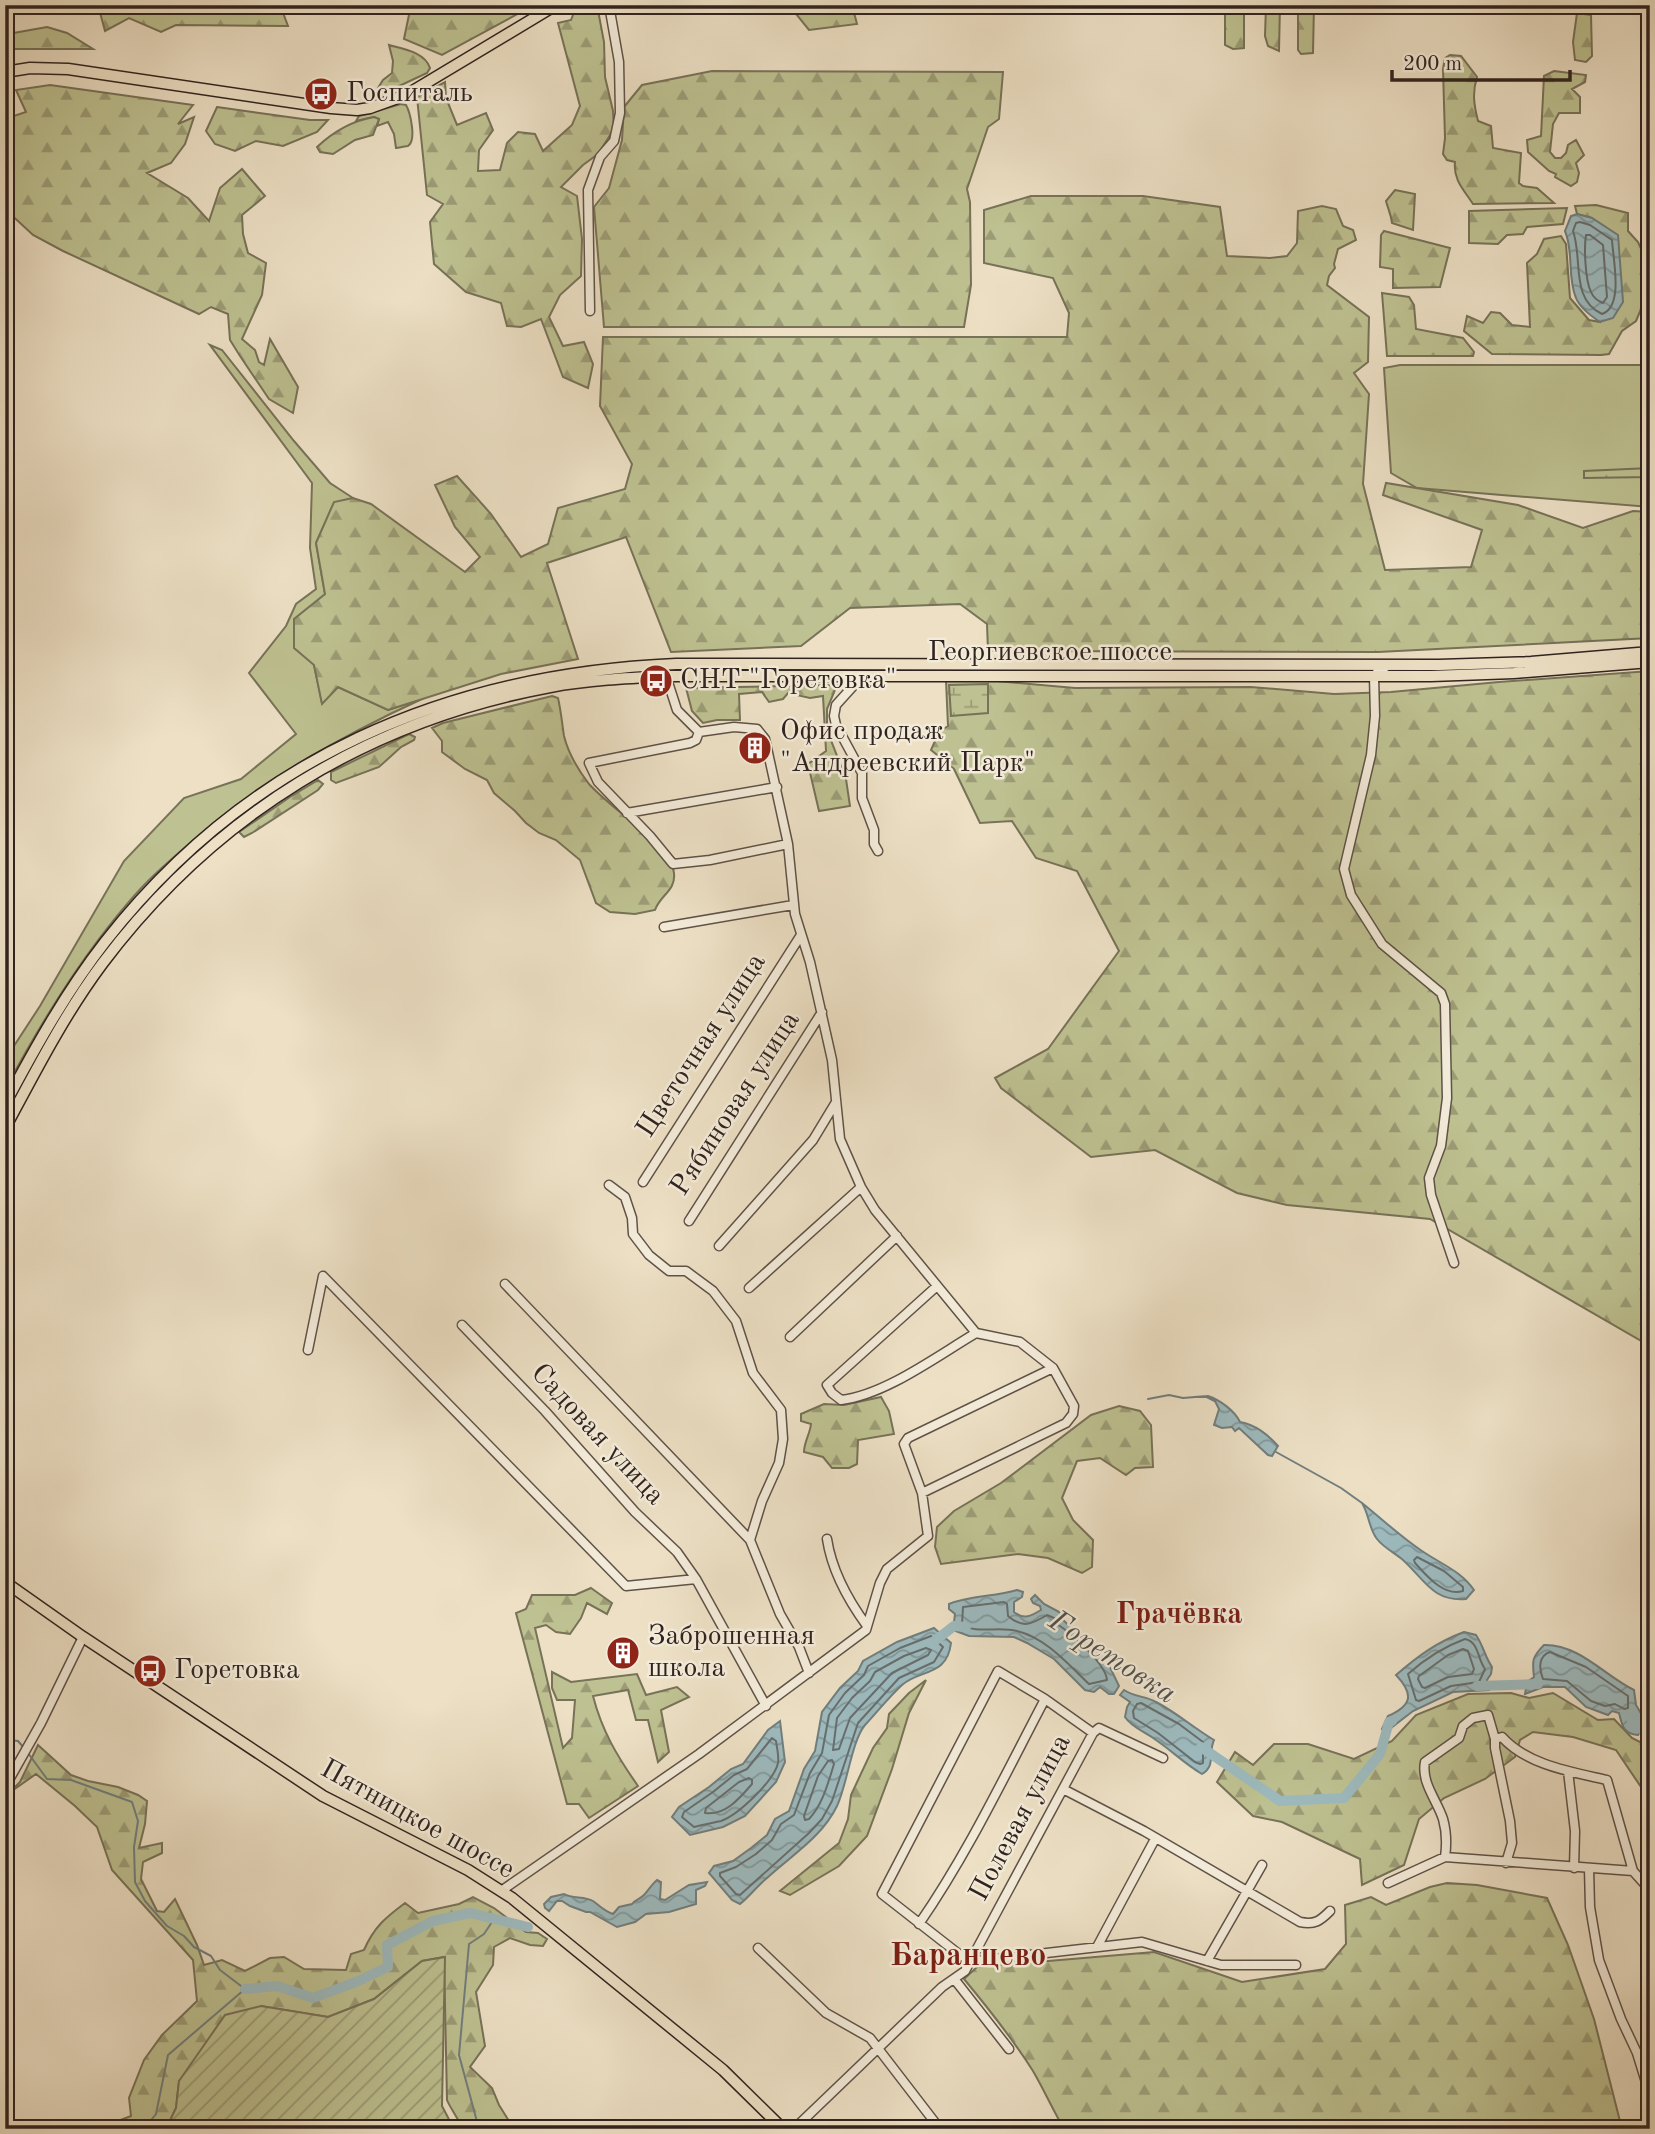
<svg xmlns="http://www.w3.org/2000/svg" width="1655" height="2134" font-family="'Old Standard TT',serif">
<defs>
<pattern id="forest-firs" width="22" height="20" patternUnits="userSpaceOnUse" patternTransform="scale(1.75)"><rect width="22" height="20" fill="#bec191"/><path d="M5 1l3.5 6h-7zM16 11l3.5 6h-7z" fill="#9b9c76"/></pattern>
<pattern id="wetland-marsh" width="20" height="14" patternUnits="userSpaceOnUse" patternTransform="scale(1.75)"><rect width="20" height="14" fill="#bec191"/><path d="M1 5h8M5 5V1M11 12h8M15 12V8" fill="none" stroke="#9b9c76"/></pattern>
<pattern id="garden-furrows" width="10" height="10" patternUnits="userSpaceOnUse" patternTransform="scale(1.75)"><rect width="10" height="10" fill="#bec191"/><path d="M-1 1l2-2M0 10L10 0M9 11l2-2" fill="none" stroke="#9b9c76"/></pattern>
<pattern id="water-waves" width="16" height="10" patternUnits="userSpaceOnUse" patternTransform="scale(1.75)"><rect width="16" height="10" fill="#9dbabe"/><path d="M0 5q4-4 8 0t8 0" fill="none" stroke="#80979a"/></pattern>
</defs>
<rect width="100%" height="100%" fill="#ede0c5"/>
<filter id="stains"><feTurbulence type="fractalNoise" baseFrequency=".00286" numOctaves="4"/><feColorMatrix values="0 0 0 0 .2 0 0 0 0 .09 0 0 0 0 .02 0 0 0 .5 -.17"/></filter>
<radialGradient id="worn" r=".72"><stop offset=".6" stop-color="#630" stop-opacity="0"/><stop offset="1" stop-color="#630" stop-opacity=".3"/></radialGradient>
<!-- grass -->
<path fill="#bec191" stroke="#777258" stroke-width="2" d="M401 104 406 105C410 112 417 140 408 146 407 146 397 148 396 148L394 134 388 122 377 126 379 119 374 117 356 121 359 116Z
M210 345 222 350 294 441 330 483 353 498 334 503 316 543 325 594 314 665 322 703 338 687 388 710 424 698C339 737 260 782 189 844 168 862 146 881 128 903 79 960 40 1024 5 1090V1026L12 1049 40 1006 124 861 184 798 241 779 296 734 249 673 286 626 296 604 316 589 310 548 312 483Z
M1400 365H1650V507L1417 488 1391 473 1384 368Z
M930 668 1359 669V672H682V669Z"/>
<!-- forest -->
<path fill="url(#forest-firs)" stroke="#777258" stroke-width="2" d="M98 5H280L288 26 176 25 161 32 129 18 105 31Z
M411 5H534L442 55 404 39Z
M577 5H597L604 42 605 77 613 111 614 129 598 154 583 165 561 187 577 196 582 239 581 276 560 295 549 317 563 346 584 342 593 364 588 388 563 377 541 319 521 327 507 326 501 303 466 292 434 264 430 222 443 204 427 195 417 97 445 82 446 98 457 125 486 113 493 130 479 150 478 171 500 170 507 143 518 132 535 134 543 151 572 125 580 106 558 23 571 20Z
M793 5H852L857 24 809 30 792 9Z
M1225 5H1244V48L1233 49 1225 45Z
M1266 5H1280L1279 51 1268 46 1265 36Z
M1298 5H1314L1313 53 1301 54 1298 50Z
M1577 13 1591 15 1592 56 1586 62 1575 60 1573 42Z
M47 27 67 33 93 49H5V37L8 34Z
M389 45C403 49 425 52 430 68L427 73 380 95 378 88 383 80 392 73 393 61Z
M1450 55 1461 56 1477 77C1472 93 1474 105 1478 121L1491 126 1493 148 1521 153 1519 183 1523 186 1537 188 1554 203 1473 204C1464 190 1453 180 1455 162L1447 160 1443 154 1445 138 1443 69 1445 58Z
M712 71 1003 72 999 119 988 127 967 189 970 202 971 285 964 327H604L594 207 609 188 622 140 624 107 642 85Z
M1554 71 1586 75 1585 82 1572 89 1580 97V113H1559L1553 124 1550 152 1555 158H1561L1566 153 1568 145 1576 140 1584 155 1576 163 1579 173 1577 182 1571 186 1555 177 1556 174 1549 171 1528 152 1527 140 1541 136 1544 76Z
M50 85 193 105 178 124 194 117 185 144 171 163 147 173 188 198 209 221 220 188 242 169 265 196 242 215 243 234 248 253 266 263 262 295 242 339 255 350 259 362 264 365 270 339 298 387 293 413 269 399 240 356 230 340 228 314 211 307 199 314 63 251 33 235 5 209V119L26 112 16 90Z
M217 107 310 120H328L317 132 283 146 256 141 235 151 215 144 206 131Z
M374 117 379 119 373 135 355 140 333 154 320 152 317 147C334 131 351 121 374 117Z
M1395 190 1415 194 1413 230 1392 223C1391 214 1388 209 1386 201Z
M1031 196H1143L1220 207 1227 256 1270 258 1287 256 1297 243 1298 211 1322 206 1336 209 1343 226 1353 230 1356 240 1338 249 1334 264 1335 268 1329 276 1327 285 1369 317 1368 362 1354 373 1369 394 1363 484 1385 570 1471 567 1482 530 1383 495 1386 483 1518 505 1583 528 1633 511 1650 512V638L1378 652 988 651 987 624 960 604 850 608 801 646 671 652 626 537 547 563 578 659 501 674 388 710 338 687 322 704 314 665 294 648V619L325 594 316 543 334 502 353 498 371 504 465 572 480 557 455 527 435 485 457 476 491 514 521 557 548 544 558 508 625 489 632 464 600 406 603 337H1067L1069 313 1053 278 984 263V210Z
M1596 205 1628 213V231L1638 242 1647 262 1650 288 1636 321 1622 331 1609 354 1601 355 1492 354 1464 331 1467 316 1483 323 1491 312 1500 313 1512 325 1530 327 1527 263 1537 254 1544 239 1561 236 1566 244 1570 298 1589 320 1600 322 1592 218 1577 214 1575 206Z
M1567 208 1563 224 1527 227 1523 234 1507 235 1498 244 1469 243V211Z
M1384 231 1450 248 1440 287 1393 288V269L1380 267 1381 235Z
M1382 293 1409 297 1414 305 1416 329 1463 338 1474 352 1473 356H1387Z
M1650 468V477L1584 478V471Z
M1650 671V1346L1430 1219 1287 1205 1237 1193 1155 1150 1091 1157 1001 1088 995 1078 1048 1049 1119 951 1077 871 1036 858 1012 821 980 823 954 769 931 750 939 732 948 726 946 681H997L1075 688 1251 687 1334 694 1391 692 1499 682Z
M837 685 827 709V730L846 779 850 806 819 811 808 764 826 751 823 696 810 698 788 693 783 699 769 702 762 692 739 694 740 720H717L703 723 692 711 686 688Z
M552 696 558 698C561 711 562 723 564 736 568 752 579 771 589 784 609 807 670 846 674 873 676 891 660 895 655 910L635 914 610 912 596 903 580 860 556 840 539 833 526 823 515 811 494 793 487 780 465 769 442 752V741L432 728 443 723Z
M409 734 415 737 414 740 401 747 379 767 336 783 331 780V772Z
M318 780 323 784 318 790 252 833 244 837 239 832 290 797Z
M881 1397 889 1411 894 1434 858 1440 857 1464 849 1468H832L823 1457 804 1452C804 1442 810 1434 811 1424L801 1421V1414L824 1404 844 1405Z
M1119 1406 1140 1411 1151 1425 1153 1467 1135 1468 1126 1475 1100 1458 1077 1461 1062 1498 1073 1520 1093 1540 1092 1567 1082 1573 1048 1558 1018 1554 941 1564 935 1547 937 1527 954 1511 1001 1483 1091 1415Z
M591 1588 612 1603 607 1614 587 1603 581 1618 570 1634 556 1632 546 1625 535 1628 563 1748 572 1738 575 1700H557L552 1688V1672L571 1682 637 1674 646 1695 677 1687 689 1697 661 1710 669 1752 658 1762 648 1720H636L628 1690 593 1696C602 1731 617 1756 638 1786L589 1818 579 1804H567L516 1613 526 1609 532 1595H575Z
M926 1680 909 1713 892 1769 867 1836 839 1866 790 1895 780 1891 839 1843 848 1819 851 1795 873 1748 887 1728 889 1714 909 1693Z
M1511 1693 1529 1698 1553 1693 1598 1720 1614 1719 1632 1738 1650 1747V1820L1641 1787 1616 1750 1573 1737 1533 1732 1520 1740 1515 1757 1485 1779 1444 1798 1419 1819 1404 1865 1362 1885 1360 1859 1282 1822 1253 1816 1217 1782 1235 1752 1253 1765 1274 1744H1308L1354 1759 1392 1741 1416 1715 1468 1694Z
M38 1745 71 1775 88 1781 118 1787 138 1795 147 1801 145 1824 139 1848 162 1843V1853L143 1862 141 1879 157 1911 164 1912 175 1899 197 1945 204 1965 222 1960 245 1971 270 1958 284 1957 304 1969 346 1970 351 1954 364 1950C374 1927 385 1918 405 1903L418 1913 459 1904 473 1897 494 1908 526 1932 538 1933 547 1939 543 1946 530 1945 510 1938 494 1947 493 1965 476 1992 485 2046 470 2067 492 2088 499 2105 514 2129H462C461 2122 450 2108 447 2100L444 1957 422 1961 374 1999 328 2017 261 2006 179 2081 176 2108 166 2129H107L115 2122 131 2116 129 2098 144 2060 162 2035 197 2001 193 1960 112 1870 97 1827 75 1806 36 1774 9 1793 20 1782Z
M1447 1883 1477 1885 1547 1898 1568 1945 1594 2019 1622 2129H1064C1053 2110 1044 2090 1033 2071 1012 2038 989 2009 964 1979L977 1967 1154 1952 1242 1982 1325 1969 1346 1944 1345 1905 1371 1897 1386 1905 1430 1887Z"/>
<!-- wetland -->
<path fill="url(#wetland-marsh)" stroke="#777258" stroke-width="2" d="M988 684V713L951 716 949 685Z"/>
<!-- garden -->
<path fill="url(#garden-furrows)" stroke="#777258" stroke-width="2" d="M445 1957 442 2106 454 2129H166L176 2108 179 2081 225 2015 261 2006 328 2017 374 1999 422 1961Z"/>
<!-- water -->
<path fill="url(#water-waves)" stroke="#717e7e" stroke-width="2" d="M1577 214 1592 218 1618 235 1623 302 1613 318 1600 322C1591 316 1580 308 1576 298 1567 277 1574 252 1565 231L1571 216Z
M1208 1396C1220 1400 1235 1411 1240 1422 1256 1425 1267 1434 1278 1446L1272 1456 1268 1455 1239 1428 1235 1431 1232 1427 1222 1428 1214 1425 1219 1409 1215 1401 1207 1397H1194Z
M1362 1503C1382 1519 1401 1537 1422 1551 1441 1564 1461 1571 1474 1590L1466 1599C1433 1602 1425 1580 1403 1560 1395 1553 1384 1548 1377 1539 1369 1529 1369 1514 1362 1503Z
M1017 1590 1023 1592 1022 1597 1014 1602V1612C1024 1620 1031 1616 1041 1610L1040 1606 1033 1603 1031 1599 1035 1595 1044 1604 1061 1613 1062 1619 1107 1661 1119 1686 1114 1694H1109L1100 1687 1094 1692 1085 1690 1054 1659 1027 1643 1014 1637 969 1636 953 1630 955 1614 949 1609V1604C971 1595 994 1597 1017 1590Z
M934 1628 951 1643C947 1677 920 1669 902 1685 889 1697 877 1712 865 1725 852 1740 847 1785 837 1806 822 1837 792 1855 767 1878 757 1886 750 1896 740 1904L732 1900 709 1873 714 1866 733 1861 751 1848 767 1835 775 1819 789 1811 804 1769 815 1751 822 1712 840 1688 858 1671 863 1661 897 1642Z
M1464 1632 1476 1635C1483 1645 1485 1657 1492 1667L1491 1674 1487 1680 1489 1690 1453 1692 1413 1711 1387 1731 1382 1729 1388 1716C1411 1706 1415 1695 1396 1675 1418 1656 1437 1642 1464 1632Z
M1544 1645C1579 1644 1605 1676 1634 1690L1636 1705 1646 1722 1638 1735C1624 1734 1622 1726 1619 1713L1612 1711 1608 1715 1586 1707 1565 1687H1543L1525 1694 1527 1682 1534 1677C1532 1661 1532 1657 1544 1645Z
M1124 1690C1134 1697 1146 1696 1156 1702 1177 1713 1194 1728 1214 1740 1208 1753 1216 1766 1202 1774 1185 1764 1172 1751 1156 1740 1146 1732 1132 1728 1125 1717L1127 1707 1130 1702 1120 1695Z
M780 1721 785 1762 776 1782 745 1816 723 1827 690 1835 672 1817 679 1807 709 1787 731 1769 743 1764 768 1730Z
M657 1880 661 1882 660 1899 665 1900 689 1885 707 1882 705 1886 696 1890V1904L669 1912 646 1914 635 1922 617 1927 590 1912H586L570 1906 562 1901H557L549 1911 545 1908 544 1904 551 1897 564 1894C573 1899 584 1896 593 1901 600 1906 604 1911 613 1914L619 1907 632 1904C636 1899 640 1899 644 1895 648 1891 652 1884 657 1880Z"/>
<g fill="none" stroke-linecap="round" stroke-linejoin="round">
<!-- shore -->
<path stroke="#666e6e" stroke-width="2" d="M1580 222 1590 225 1612 240C1613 259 1624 307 1602 314 1570 299 1583 259 1573 231L1576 223Z
M1586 235H1590L1603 245 1607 297 1603 303C1598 301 1593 297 1591 292 1585 280 1584 247 1586 235Z
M1417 1557 1444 1571 1463 1587V1591C1444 1597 1427 1576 1415 1563L1414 1560Z
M1004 1602 1007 1604 1008 1616C1023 1629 1032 1624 1047 1615L1054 1618 1057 1624C1071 1633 1106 1664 1107 1680L1089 1684C1068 1664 1046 1638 1017 1631 999 1626 977 1634 962 1625L963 1607Z
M931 1636 943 1647 934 1662 899 1678 858 1723 832 1801 822 1819 809 1833 740 1895 736 1894 720 1876V1873L736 1867 756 1854 772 1840 781 1824 794 1815 810 1773 822 1753 829 1715 845 1693 864 1675 868 1666 900 1648Z
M1465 1639C1479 1642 1477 1658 1485 1669L1479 1682 1451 1686 1419 1701 1416 1700 1408 1674C1426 1658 1443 1647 1465 1639Z
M926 1648 931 1650 928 1655 892 1673 850 1718 839 1749 833 1750 837 1718 852 1698 870 1681 875 1672 904 1656Z
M1463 1649 1468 1651 1474 1669 1472 1674 1448 1677 1425 1688 1422 1687 1418 1679 1419 1676 1448 1655Z
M1550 1652 1586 1667 1628 1696V1708L1624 1709 1615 1704 1605 1706 1591 1701 1567 1681 1543 1679C1539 1669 1538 1656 1550 1652Z
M1141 1703 1179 1724 1203 1742V1763L1200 1764 1195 1762 1158 1733 1134 1718 1133 1711 1137 1704Z
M772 1738 776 1741C777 1748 779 1756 778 1763 774 1781 738 1815 721 1821 712 1823 702 1825 694 1827L682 1817 684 1812 713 1792 734 1775 747 1769Z
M832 1760 834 1764C828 1783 823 1804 809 1819L805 1820 804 1816 818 1776 828 1761Z
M749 1778 752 1780V1784C740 1798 725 1816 705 1813L706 1808 739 1782Z"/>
<!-- stream -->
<path stroke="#717e7e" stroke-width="2" d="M1200 1397H1207L1215 1401
M1148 1399 1169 1395 1183 1398 1195 1397
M1276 1452 1341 1488 1362 1503
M5 1737 10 1740 18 1741 24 1748
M28 1753 47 1779 71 1780 132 1802 138 1821 134 1847 135 1882 145 1901 167 1926 184 1936 194 1947 211 1956 220 1970 245 1989 168 2055 156 2114 144 2129
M479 2129 459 2055 469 1944 484 1934 494 1919"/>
<!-- river -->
<path stroke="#9dbabe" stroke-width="10" d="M932 1643 954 1626 966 1627
M1477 1686 1538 1684
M1632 1722 1641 1729 1650 1733
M1201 1747 1280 1801 1344 1798 1380 1754 1389 1722 1392 1721
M245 1989 277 1986 313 1998 356 1982 388 1967 387 1945 433 1921 470 1913 528 1927"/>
<defs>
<path id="minor" d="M590 311 588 190 600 157 614 141 620 113 619 62 609 5
M1390 665 1378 671 1374 676 1375 716 1371 755 1344 869 1351 895 1382 944 1441 993 1445 1004 1447 1098 1441 1146 1429 1178 1431 1195 1454 1263
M666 676 677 710 699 732 734 727 757 729 765 739 788 844 795 914 810 962 832 1060 840 1139 861 1187 875 1210 976 1333 1020 1342 1053 1368 1074 1406 1073 1414 1066 1423 922 1493
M857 676 855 684 836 705 834 716 836 725 862 773V798L874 830V844L878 851
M699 732 696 740 690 743 589 763 598 782 650 836 673 864 710 860 788 844
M627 813 777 787
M664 927 793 905
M643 1182 801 935
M609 1185 625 1197 632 1218 633 1234 649 1255 669 1271H686L713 1291 736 1321 753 1373 781 1410 783 1439 779 1463 762 1501 750 1540 780 1614 799 1647 809 1673
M689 1221 822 1012
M719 1246 813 1140 836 1102
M505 1284 750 1540
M937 1286 827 1385 832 1393 841 1400C885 1395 937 1356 976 1333
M749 1288 861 1187
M462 1325 545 1411 635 1512 677 1552 696 1579
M790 1337 897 1236
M308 1350 323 1276 626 1586 696 1579 766 1706
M827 1539C832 1572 848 1600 867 1626
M1163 1758 1099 1728 1093 1733 1045 1699 998 1671 882 1894 969 1962 1142 1942 1221 1965H1296
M1568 1771 1575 1831 1574 1868
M5 1787 41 1723 83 1637
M1063 1789 1144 1831 1300 1922C1315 1925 1320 1921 1330 1911
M1445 1857C1447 1843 1447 1833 1443 1819 1437 1800 1421 1783 1425 1762L1459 1738 1463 1726 1473 1718 1488 1715 1495 1739
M1506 1863 1512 1843 1510 1821 1495 1748V1739L1502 1737C1527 1765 1572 1772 1607 1780L1633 1871 1650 1890
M1589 1868 1590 1907 1599 1960 1621 2019 1637 2053 1650 2095
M1388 1883 1445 1857 1633 1871
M501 1891 699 1754 866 1630 880 1583 887 1569 928 1536 922 1493 904 1444 908 1438 1053 1368
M919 1924C968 1853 1005 1775 1045 1699
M1097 1947 1155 1839
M758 1948 826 2013 870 2038 940 2129
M1207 1961 1262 1865
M955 1980 1009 2049
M794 2129 942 1987 965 1971 1093 1733"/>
<path id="major" d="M5 72 30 68 68 69 331 108 357 110 370 108 406 95 556 5
M5 1104C35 1048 66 992 105 942 249 758 447 674 676 664L1439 665 1531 662 1650 652
M5 1128C35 1072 64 1015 102 964 214 815 367 721 550 687 588 680 627 678 666 676H1431L1514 673 1650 662
M5 1582 83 1637 323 1796 468 1870 512 1898 723 2070 783 2129"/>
</defs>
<!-- minor casing -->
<use href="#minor" stroke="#5f5248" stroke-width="11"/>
<!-- major casing -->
<use href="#major" stroke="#30231f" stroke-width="13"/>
<!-- minor -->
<use href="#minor" stroke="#f3ebd9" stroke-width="8"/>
<!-- major -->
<use href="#major" stroke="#ede0c5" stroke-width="10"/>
</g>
<!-- icons -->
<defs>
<symbol id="bus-disc" viewBox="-11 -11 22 22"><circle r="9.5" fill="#8f2418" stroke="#f3ebd9"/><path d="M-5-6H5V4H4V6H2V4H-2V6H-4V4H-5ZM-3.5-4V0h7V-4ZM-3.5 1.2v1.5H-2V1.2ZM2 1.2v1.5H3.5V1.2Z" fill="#fff"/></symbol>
<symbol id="building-disc" viewBox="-11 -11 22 22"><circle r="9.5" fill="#8f2418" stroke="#f3ebd9"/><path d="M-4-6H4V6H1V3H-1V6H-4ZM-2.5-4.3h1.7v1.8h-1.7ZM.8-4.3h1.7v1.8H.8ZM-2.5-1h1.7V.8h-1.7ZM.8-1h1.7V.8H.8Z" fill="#fff"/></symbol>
</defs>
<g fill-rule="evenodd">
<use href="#bus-disc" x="302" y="75" width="38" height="38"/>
<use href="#bus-disc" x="637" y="662" width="38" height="38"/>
<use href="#building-disc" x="736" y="729" width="38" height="38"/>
<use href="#building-disc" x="604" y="1634" width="38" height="38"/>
<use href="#bus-disc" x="131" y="1652" width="38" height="38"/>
</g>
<g text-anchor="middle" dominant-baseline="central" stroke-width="5" stroke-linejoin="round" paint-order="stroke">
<!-- poi labels -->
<g font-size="28" fill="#30231f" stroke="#f3ebd9" text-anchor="start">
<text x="346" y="94">Госпиталь</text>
<text x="680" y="681">СНТ "Горетовка"</text>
<text x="780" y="732">Офис продаж<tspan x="780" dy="32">"Андреевский Парк"</tspan></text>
<text x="648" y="1637">Заброшенная<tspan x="648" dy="32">школа</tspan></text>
<text x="174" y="1671">Горетовка</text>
</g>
<!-- street labels -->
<g font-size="28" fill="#30231f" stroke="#f3ebd9">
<text x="1050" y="653">Георгиевское шоссе</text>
<text transform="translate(702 1046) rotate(-57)">Цветочная улица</text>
<text transform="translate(736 1104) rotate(-57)">Рябиновая улица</text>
<text transform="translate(597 1435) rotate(47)">Садовая улица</text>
<text transform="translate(1021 1818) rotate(-62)">Полевая улица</text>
<text transform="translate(417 1820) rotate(29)">Пятницкое шоссе</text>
</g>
<!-- neighbourhood labels -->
<g font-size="30" font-weight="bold" fill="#7a1f14" stroke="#f3ebd9">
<text x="1179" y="1615">Грачёвка</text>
</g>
<!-- water labels -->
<g font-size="30" font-style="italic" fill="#51504f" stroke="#f3ebd9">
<text transform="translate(1112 1658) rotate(33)">Горетовка</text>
</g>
<!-- quarter labels -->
<g font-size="32" font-weight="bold" fill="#7a1f14" stroke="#f3ebd9">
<text x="968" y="1957">Баранцево</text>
</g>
</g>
<!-- margin -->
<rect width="1655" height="2134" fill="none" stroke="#ede0c5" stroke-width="28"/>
<rect x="7" y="7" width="1641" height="2120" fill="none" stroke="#30231f" stroke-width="3.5"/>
<rect x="14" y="14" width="1627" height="2106" fill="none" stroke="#30231f" stroke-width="2"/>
<!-- scale -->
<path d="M1392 70v10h178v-10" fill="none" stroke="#30231f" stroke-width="3.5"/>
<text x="1403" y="70" font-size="21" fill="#30231f" stroke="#f3ebd9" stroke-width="5" paint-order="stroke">200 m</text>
<rect width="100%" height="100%" filter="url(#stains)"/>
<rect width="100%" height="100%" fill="url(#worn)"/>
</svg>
